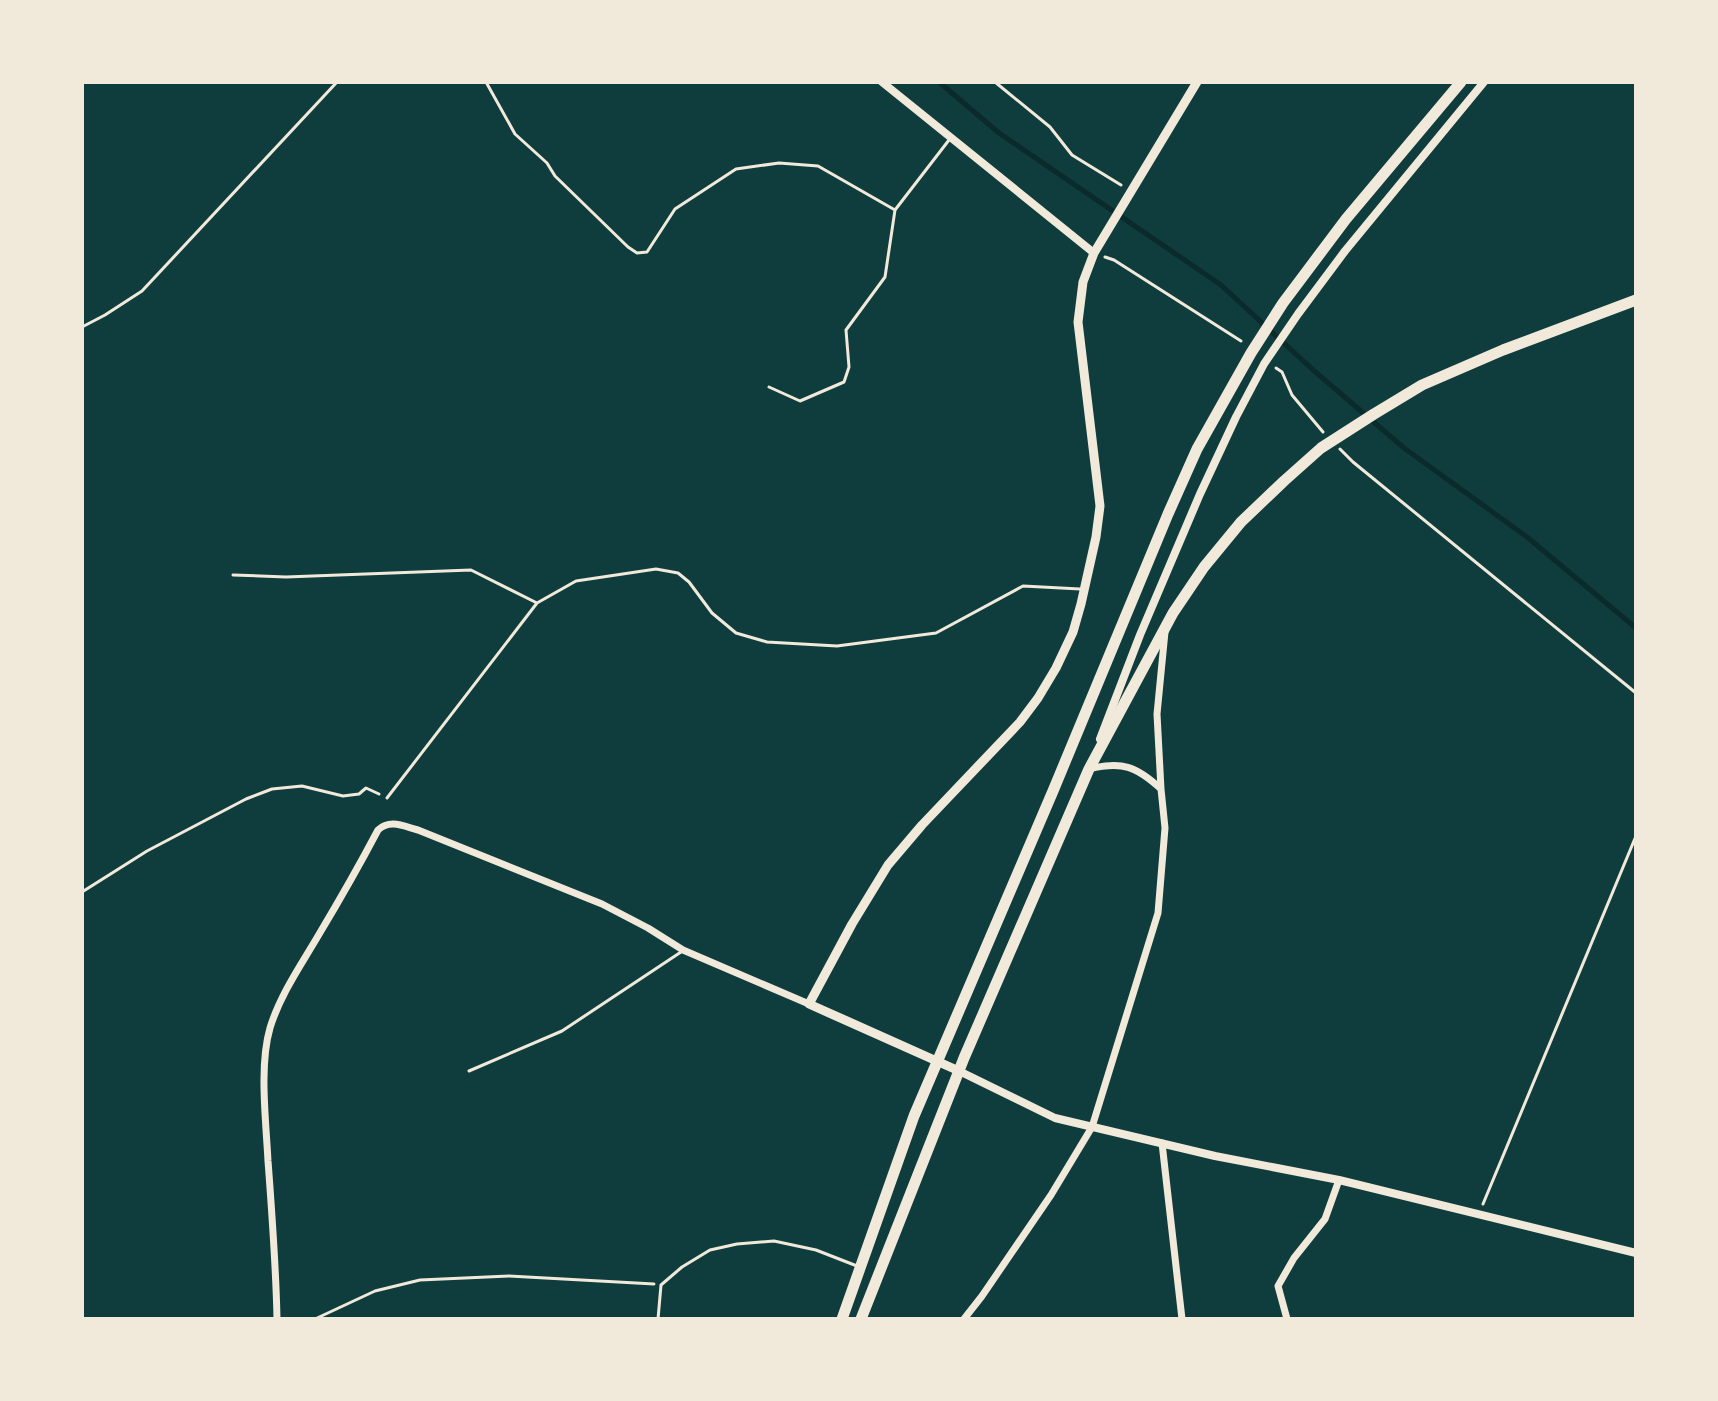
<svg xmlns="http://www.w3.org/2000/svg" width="1718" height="1401" font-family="'Noto Sans',sans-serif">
<rect width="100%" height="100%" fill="#0f3d3e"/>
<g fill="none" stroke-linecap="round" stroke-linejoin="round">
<!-- stream -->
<path stroke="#0a2a2b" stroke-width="5" d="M939 82 999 133 1221 285 1312 369 1404 448 1527 537 1636 628"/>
<!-- path -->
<path stroke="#f1e9da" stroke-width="3" d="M995 82 1050 127 1072 155 1121 185
M1105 257 1114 260 1241 341
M1276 368 1282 372 1292 395 1323 432
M1340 449 1353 462 1636 693
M82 892 147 851 246 799 272 789 302 786 343 796 359 794 366 788 379 794
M1483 1204 1636 836
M315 1319 375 1291 420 1280 509 1276 654 1284"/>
<!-- service -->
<path stroke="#f1e9da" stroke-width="3" d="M486 82 515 134 547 163 555 176 628 247 637 253 647 252 675 209 736 169 779 163 818 166 895 210
M82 327 105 315 142 291 337 82
M769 387 800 401 844 382 849 367 846 330 885 277 895 210 949 140
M233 575 286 577 471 570 537 603
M387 798 537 603 576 581 656 569 678 573 689 582 712 613 736 633 767 642 837 646 936 633 1023 586 1080 589
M469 1071 562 1031 681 952
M658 1319 661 1285 682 1267 710 1250 737 1244 774 1241 816 1250 857 1266"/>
<!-- minor -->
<path stroke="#f1e9da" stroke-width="7" d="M1089 769C1122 761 1136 766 1161 789L1157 714 1165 632
M1162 1143 1182 1319
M277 1319C276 1266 272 1214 268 1161 266 1121 259 1066 270 1028 280 995 301 965 318 936 339 901 359 866 378 830 390 819 403 826 418 830L602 904 648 928 683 950 809 1004
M964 1319 982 1296 1051 1195 1092 1127 1158 913 1165 828 1161 789
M1287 1319 1278 1286 1294 1258 1325 1219 1339 1180"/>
<!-- tertiary -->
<path stroke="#f1e9da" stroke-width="8" d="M882 82 1094 253
M1100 739 1140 635 1200 494 1236 417 1264 364 1298 314 1345 251 1484 82
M959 1071 1055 1118 1215 1156 1339 1180 1636 1253"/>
<!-- secondary -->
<path stroke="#f1e9da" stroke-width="9" d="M959 1071 809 1004 852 924 888 865 922 825 1020 722 1038 698 1056 668 1073 632 1081 604 1096 537 1100 506 1078 322 1083 282 1094 253 1197 82"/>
<!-- trunk -->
<path stroke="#f1e9da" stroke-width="11" d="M842 1319 914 1116 1053 791 1168 514 1197 449 1251 353 1283 303 1346 219 1461 82
M861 1319 964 1058 1089 769 1173 613 1204 567 1241 522 1284 481 1321 448 1374 414 1422 385 1503 350 1636 300"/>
</g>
<!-- border -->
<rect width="1718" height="1401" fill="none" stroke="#f1e9da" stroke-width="168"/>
</svg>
